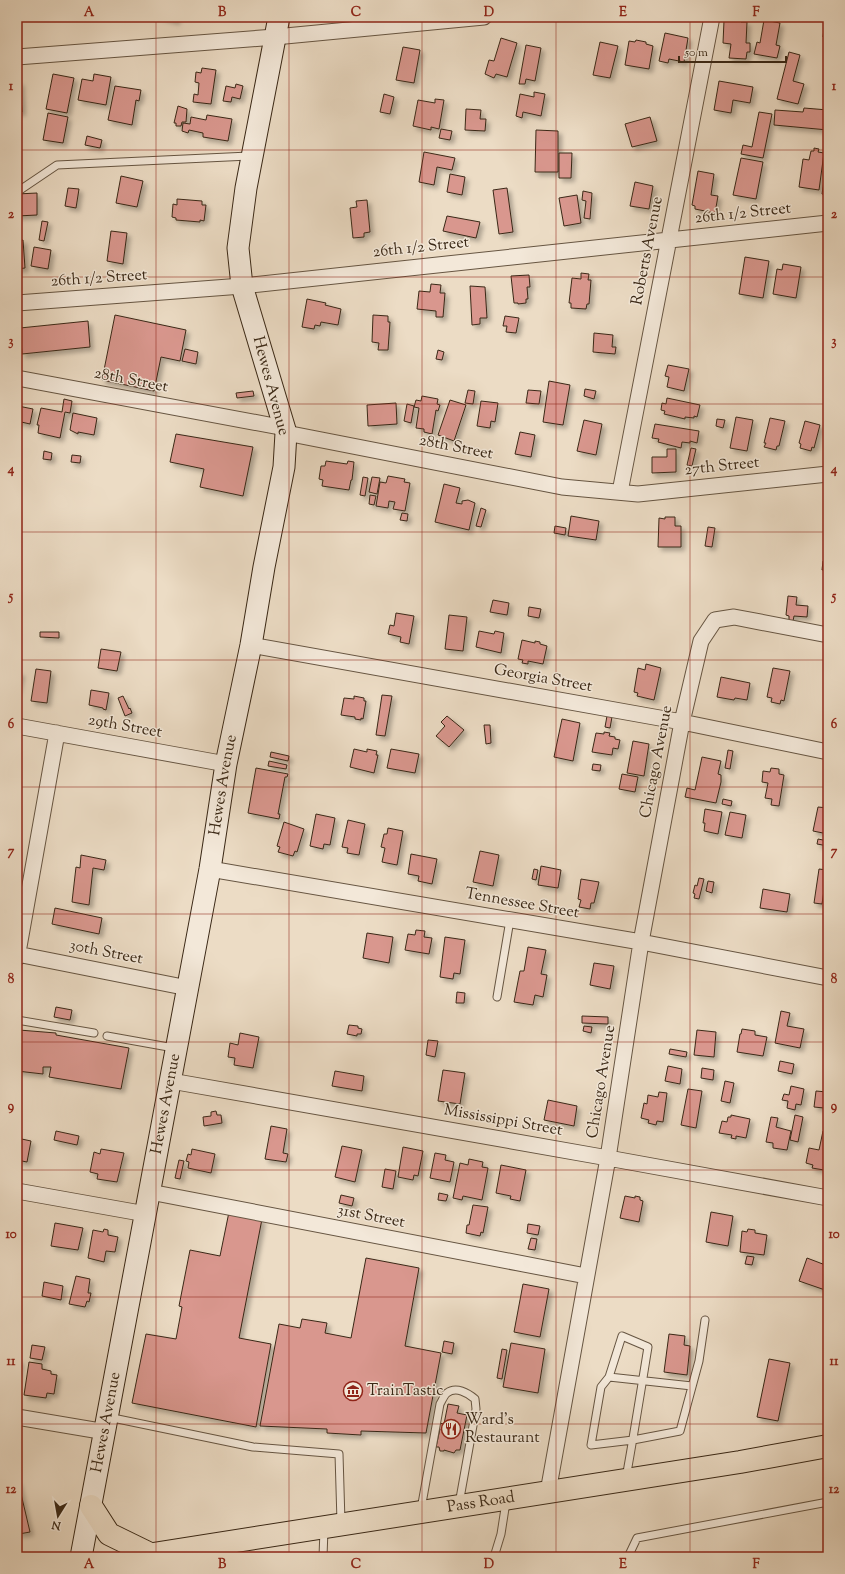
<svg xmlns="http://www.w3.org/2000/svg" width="845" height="1574" font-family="'Sorts Mill Goudy',serif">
<defs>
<filter id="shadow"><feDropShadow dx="3.5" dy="3.5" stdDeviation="2" flood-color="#0004"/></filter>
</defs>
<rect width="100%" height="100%" fill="#ecdcc5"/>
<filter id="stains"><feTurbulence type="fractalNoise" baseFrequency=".005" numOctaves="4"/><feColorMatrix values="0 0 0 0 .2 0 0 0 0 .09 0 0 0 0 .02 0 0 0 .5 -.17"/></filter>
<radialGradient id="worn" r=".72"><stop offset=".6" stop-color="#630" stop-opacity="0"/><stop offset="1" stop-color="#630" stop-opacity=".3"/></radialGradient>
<!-- building -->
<path fill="#d9978e" stroke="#3a2816" filter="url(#shadow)" d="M160 17H177L176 21Z
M730 18 742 19 741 22H747L746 43H750V52H747L746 59 729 58 731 44 723 43 724 21H730Z
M764 20 780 23 776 45 780 46 777 58 754 54 757 42 760 43Z
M825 20 828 21V38L823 37Z
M665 33 688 38 684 62 669 59 668 63 659 61Z
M501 38 517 43 507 77 496 74 494 78 485 74 489 60 494 61Z
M636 40 646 42V44L653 46 649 69 625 65 629 41 635 42Z
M600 42 618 46 610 78 593 75Z
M526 45 541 48 535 81 526 79 525 84H519Z
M403 47 420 50 414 83 396 80Z
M789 52 800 55 793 81 804 84 798 104 777 99Z
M202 68 216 70 211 104 193 102 194 94 198 95 199 83 195 82 196 72 201 73Z
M53 74 74 78 67 113 46 109Z
M94 74 111 77 106 105 78 100 82 79 93 81Z
M719 81 753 87 750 103 733 100 731 113 714 110Z
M17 82H20L22 112H17Z
M236 84 243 86 240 99 232 97 231 102 223 101 226 86 235 88Z
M115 86 141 90 139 101 136 100 132 125 108 120Z
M534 92 545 94 541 116 523 112 522 118 516 116 520 94 534 97Z
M384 94 394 97 390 114 380 112Z
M435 99 444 100 439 129 431 127V130L413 126 418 100 435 103Z
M178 106 187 109 186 122H182L181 126H176V123H174Z
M804 108 828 110V130L774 125 775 110 803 112Z
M466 109 481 110 480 119H486L485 131 465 130Z
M759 112 772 114 763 158 741 154 743 145 752 147Z
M48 113 68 117 63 143 43 140Z
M207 115 232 119 228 141 203 137V133L189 130 188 133 182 131 183 123 190 124 191 117 206 120Z
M650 117 657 141 632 147 625 124Z
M441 129 452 131 450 140 439 138Z
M536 130 558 131V172H535Z
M87 136 102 140 100 148 85 145Z
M814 148 819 149 818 152 824 153 819 190 799 187 803 159 809 160 811 151H814Z
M424 152 455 158 452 170 437 167 434 185 419 182Z
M559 153H572L571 178H559Z
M741 158 763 162 756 199 733 195Z
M698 171 714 174 711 195 718 196 715 213 695 209V206L692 205Z
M450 174 465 177 462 195 447 192Z
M825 174H828V195L822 194Z
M121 176 143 181 137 207 116 203Z
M635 182 653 186 649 209 630 206Z
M68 188 79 189 76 208 65 206Z
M507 188 513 232 499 234 493 190Z
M583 191 592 193 590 219 584 218 586 201 582 200Z
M37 193V215L17 216V194Z
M577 195 581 223 564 226 559 198Z
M177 199 202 201V205H206L204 221 200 220V222L176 220V218L172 217 173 204 177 205Z
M367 200 370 232 364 233V237L353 238 350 208 357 207 356 201Z
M447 216 480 222 476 238 443 231Z
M42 221 48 222 44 241 39 240Z
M111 231 127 233 123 264 107 261Z
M23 240 25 268 17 269V241Z
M34 247 51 250 48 269 31 266Z
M745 257 769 261 763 298 739 294Z
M783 264 801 267 796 298 773 294 777 269 782 270Z
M581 273 589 274 588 280H591L589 304H587L586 309 571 308V303H569L572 278 581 279Z
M529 275 530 287H527L528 299H526V303L518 304V303H514L511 276Z
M431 284 441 285 440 293H445L443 317H436V311L417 309 419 291 430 292Z
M470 286 485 287 487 318H480V324L472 325Z
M307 299 326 303 325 305 341 309 338 325 321 322 320 326 315 325 314 329 302 327Z
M115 315 186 330 180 361 161 357 154 391 102 380Z
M373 315 388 316V322H390L388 350H378L379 343 372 342Z
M505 316 519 318 516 333 506 332 507 326H503Z
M88 321 90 347 22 354 20 328Z
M594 333 613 335 612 347H616L615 354 593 352Z
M185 349 198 352 196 364 182 361Z
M438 350 444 352 442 360 436 359Z
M668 365 689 369 684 391 667 387 669 377 665 376Z
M549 381 570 385 563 425 543 422Z
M585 389 596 391 594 399 584 396Z
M468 390 475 391 473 404 465 403Z
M528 390 541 391 539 404 526 403Z
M253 391 254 396 237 398 236 393Z
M422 396 438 399 437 404 440 405 438 411 436 410 432 434 424 432V429L416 428 419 408 414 407 416 400 421 401Z
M667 398 700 405 697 417 694 416V418L685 417V419L664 414 665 411 661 410 662 403 666 404Z
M64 399 72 401 70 413 65 412 60 438 38 433 39 425H37L41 408 62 412Z
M450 400 466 405 454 441 438 435Z
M481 401 498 403 495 422 491 421 490 428 477 426Z
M17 402 19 403 18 406 33 409 30 424 17 421Z
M396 403 397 424 368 426 367 405Z
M407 404 414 406 411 423 404 421Z
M73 413 97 418 94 435 78 432V434L70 430Z
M736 417 753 420 747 451 730 448Z
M770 418 785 421 779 446H777L776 450 764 447 766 443H764Z
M717 419 725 420 723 428 716 426Z
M584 420 602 424 596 455 577 451Z
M805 421 820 425 814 448 812 447 811 451 800 448 801 444 799 443Z
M655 424 699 431 697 443 690 441V443L682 442 681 448 658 442 659 439 652 438Z
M520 432 535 435 531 457 515 454Z
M176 434 253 447 243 496 200 487 204 469 170 462Z
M691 448 696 449 692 466 687 465Z
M667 449H676V472L652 473V457H667Z
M44 451 52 453 51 460 43 459Z
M72 455 81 456 80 463 71 462Z
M326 461 347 464 348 461 354 462 352 480H351L349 490 322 486 323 480 319 479 321 466H325Z
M388 476 405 479 404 482 410 483 405 511 393 509 395 502 389 501 388 508 376 506 380 482 386 483Z
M363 477 368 478 365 496 360 495Z
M372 477 380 478 377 494 369 492Z
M444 484 460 488 456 503 462 504V501L468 500 475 503 469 530 435 522Z
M370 495 376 496 374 505 369 504Z
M828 495V518H824Z
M481 508 486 510 481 527 476 526Z
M402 513 408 514 407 521 400 520Z
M571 516 599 521 596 540 568 536Z
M665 517H675V526H681V547H658L659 518 665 519Z
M555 526 566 528 565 535 554 533Z
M708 527 715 528 712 547 705 546Z
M823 561 828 562V570H822Z
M788 596 797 597 796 605 808 606 807 617 794 616 793 621H789V616L786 615Z
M493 600 509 603 507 615 490 612Z
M529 607 541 609 539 618 528 616Z
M396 613 414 616 409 644 400 642 401 637 388 634 390 625 394 626Z
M449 615 467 617 463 651 445 649Z
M479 631 494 634 495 631 504 633 501 653 476 647Z
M40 632H59V638L40 637Z
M522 640 535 643V641L540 642V644L547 646 543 664 528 661V664L522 663 523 660 518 659Z
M101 649 121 652 117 671 98 668Z
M646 664 661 668 654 700 637 696 638 693 634 692 638 668 645 670Z
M773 668 790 671 784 701 781 700 780 704 771 702 772 698 767 697Z
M36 669 51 671 47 703 31 701Z
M17 672 21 673 17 691Z
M721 677 750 683 747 700 735 698 734 700 717 697Z
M91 690 109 693 106 710 103 709V708L89 705Z
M382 695 392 696 385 736 376 735Z
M123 696 129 709 130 708 132 713 125 716 118 698Z
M354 696 364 698V701H366L363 719 361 718V720L355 719V717L341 715 344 698 354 699Z
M447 716 464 730 449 747 436 736 445 726 441 722Z
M607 716 612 717 610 728 605 727Z
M562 719 580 723 573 761 554 757Z
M484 725H490L491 743 486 744Z
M604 732 610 733 609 736 615 737V739L620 740 618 749 613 748 612 755 592 752 596 733 604 734Z
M633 741 649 744 644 776 627 773Z
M354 749 367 752V749L377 751 376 755H378L374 773 350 767Z
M391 749 419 754 415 773 387 768Z
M728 750 733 751 730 769 725 768Z
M271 752 289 756 288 761 270 757Z
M702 757 721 761 718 774 721 775V782L716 803 685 797 687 788 695 790Z
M269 761 287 765 286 769 268 766Z
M593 764 601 765 600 771 592 770Z
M256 768 288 774 287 777H285L278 814H280L279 819 248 813Z
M771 768 779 769V774L784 775 779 806 771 805 772 799 765 798 768 783 762 782 763 771 770 772Z
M622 774 638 777 635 792 619 789Z
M723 799 732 801 731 806 722 804Z
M818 807 828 808V834L813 831Z
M705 809 722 812 718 834 704 831 705 823H703Z
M730 812 746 815 742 838 725 835Z
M316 814 335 818 330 845 324 844 323 849 310 846Z
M348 820 365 824 359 855 347 853 348 848 342 847Z
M284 822 304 829 297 852 295 851 293 856 278 852 280 847 277 846Z
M388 828 403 831 397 865 382 862 385 848 381 847 384 834H387Z
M818 839 828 841V846L817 844Z
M480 851 499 855 493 886 473 882Z
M411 854 437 859 432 884 418 881 419 876 408 874Z
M81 855 106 860 104 870 93 868 89 905 72 902 76 867 80 868Z
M541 866 561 870 558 888 538 885Z
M534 869 538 870 536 880 532 879Z
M819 869 827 870 822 904 814 903Z
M699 878 704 879 699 899 694 898 695 894 693 893 695 885 697 886Z
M581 879 599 882 594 903H591L590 909 579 907 581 900 578 899Z
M708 881 714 882 712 893 706 891Z
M763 889 790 894 787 912 760 908Z
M55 908 102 918 99 934 52 924Z
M416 930 425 931 424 937 432 938 429 954 405 950 408 934 415 935Z
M367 933 393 937 389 963 363 958Z
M445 937 465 940 460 974 454 973 453 979 440 977Z
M528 947 546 950 541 974 547 975 543 997 535 995 533 1005 514 1002 520 971H524Z
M594 963 614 966 610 989 590 985Z
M457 992 465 993 464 1003H456Z
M56 1007 72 1010 70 1020 54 1017Z
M781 1011 790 1013 787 1026 804 1029 800 1048 775 1043Z
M582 1016 608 1017V1024L582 1023Z
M349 1025 358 1026V1028L362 1029 361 1034H357V1036L347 1034Z
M584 1026 592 1027 591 1033 583 1031Z
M742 1029 755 1031V1035L767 1037 763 1056 737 1052 740 1034H741Z
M19 1030 56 1033V1035L129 1048 121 1089 49 1077 51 1067H43V1074L17 1071Z
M697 1030 716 1032 714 1057 694 1055Z
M240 1033 259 1037 253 1068 234 1065 235 1058 228 1057 230 1043 238 1045Z
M428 1040 438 1041 435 1057 426 1055Z
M670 1049 687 1052 686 1057 669 1054Z
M780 1061 794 1064 792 1074 778 1071Z
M668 1066 682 1069 680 1084 665 1081Z
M702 1068 714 1070 713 1080 701 1078Z
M443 1070 465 1073 460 1104 438 1101Z
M335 1071 364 1076 362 1091 332 1086Z
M725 1081 734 1083 730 1103 721 1101Z
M791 1086 804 1089 801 1105 796 1104 795 1110 787 1108 788 1101 782 1100 784 1094 789 1095Z
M688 1089 702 1091 696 1128 681 1125Z
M816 1091 827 1092 824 1108 814 1107Z
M659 1092 667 1093 663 1122 657 1121 656 1125 648 1123 649 1120 641 1118 644 1103 647 1104 648 1095 658 1097Z
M548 1100 577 1106 574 1126 544 1120Z
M216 1111 217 1115H221L222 1123 204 1126 203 1117 211 1116V1112Z
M731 1115 750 1119 746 1138 736 1136V1139L731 1138 732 1135 719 1133 722 1121 727 1122 728 1117H731Z
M795 1115 803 1117 798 1142 790 1140Z
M771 1117 778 1118 776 1127 791 1131 787 1150 773 1148V1143L766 1142Z
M271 1126 287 1129 283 1153 288 1154 286 1162 265 1159Z
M56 1131 79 1136 77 1145 54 1140Z
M823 1131 828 1132V1151L824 1170 812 1168 813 1165 806 1163 809 1148 819 1150Z
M17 1138 31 1141 27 1162 17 1160Z
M342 1146 362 1150 355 1182 335 1177Z
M403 1147 423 1151 418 1176 414 1175 413 1180 398 1177Z
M101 1149 124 1153 117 1182 97 1179 98 1174 90 1172 94 1152 100 1154Z
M192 1149 215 1154 211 1173 188 1168 189 1162 186 1161 188 1154 191 1155Z
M435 1153 446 1155 445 1160 454 1162 450 1182 430 1178Z
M469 1159 483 1162 482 1167 488 1168 482 1200 463 1196 462 1200 453 1198 460 1163 468 1165Z
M179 1160 184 1161 180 1179 175 1178Z
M501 1165 526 1170 520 1201 510 1199 511 1196 496 1193Z
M385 1169 396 1171 393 1189 382 1187Z
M439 1193 448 1195 446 1201 438 1200Z
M341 1195 354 1198 352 1206 339 1203Z
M625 1196 635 1198V1196L640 1197V1200L643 1201 639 1222 620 1218Z
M473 1205 488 1207 483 1233 481 1232 480 1236 466 1233 467 1225H469Z
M229 1212 262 1219 239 1338 271 1344 256 1427 132 1403 146 1334 176 1339 182 1307 179 1306 190 1250 220 1256Z
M711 1212 733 1216 728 1246 706 1242Z
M55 1223 83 1228 78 1250 51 1246Z
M528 1224 540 1226 538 1235 527 1233Z
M104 1229 108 1230V1235L118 1237 115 1252 106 1251 104 1262 88 1258 93 1230 103 1232Z
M748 1229 755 1230V1233L767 1235 764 1255 740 1252 742 1231 747 1232Z
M531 1238 537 1239 535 1250 528 1249Z
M747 1256 754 1257 752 1265 745 1264Z
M366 1258 419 1268 405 1346 441 1353 426 1433 361 1431V1435L327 1433V1429L260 1426 279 1324 300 1328 302 1319 327 1323 325 1333 351 1338Z
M807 1258 828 1266V1291L799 1281Z
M76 1276 90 1279 88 1293H91L89 1302 87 1301 85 1307 69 1304Z
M44 1282 63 1286 61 1300 42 1296Z
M523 1284 549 1289 540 1337 514 1332Z
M669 1334 685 1336 684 1345 690 1346 687 1375 664 1372Z
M444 1341 454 1343 452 1354 442 1352Z
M511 1343 545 1349 538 1393 503 1387Z
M32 1345 45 1347 42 1360 30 1358Z
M502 1349 507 1350 502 1379 497 1378Z
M769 1359 790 1363 778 1421 757 1417Z
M17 1360 20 1361 17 1380Z
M29 1362 42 1364V1369L51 1371V1374L57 1375 54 1394 47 1393 46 1398 24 1395Z
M448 1404 459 1406 457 1413 467 1415 460 1450H456L454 1453 444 1450V1451H440L439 1447H436L440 1429 437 1428 439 1423 444 1424Z
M17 1481H18L30 1532 19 1534 17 1527Z"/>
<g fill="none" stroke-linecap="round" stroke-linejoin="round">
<defs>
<path id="service" d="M17 192 57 165 249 156
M497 997 510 920
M17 1020 94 1033
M107 1036 174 1048
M609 1377 692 1386
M108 1417 253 1447 339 1454 341 1522
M626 1478C634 1434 641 1390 648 1347L622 1336 609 1377 601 1387 591 1445 633 1440 680 1431 699 1361 705 1320
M421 1509 440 1404C442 1401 444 1395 447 1393 456 1386 468 1393 475 1399L476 1409 459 1504
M323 1557 324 1529
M494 1557 501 1534 506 1502
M628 1557 637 1538 828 1502"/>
<path id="minor" d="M17 57 275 37 484 17
M17 303 242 286 828 223
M17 378 285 428
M286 433 562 487 638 494 828 474
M620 492 712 17
M251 645 682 722 828 752
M17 726 226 764
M210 869 641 942 828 978
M17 954 188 988
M17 958 57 733
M171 1081 608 1158 828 1198
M17 1191 146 1214
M150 1192 586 1276
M17 1417 106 1432
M548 1492 608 1158 641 942 682 722 701 641 715 620 734 617 828 635"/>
<g id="secondary">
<path id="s1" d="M81 1557 210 869 226 764 251 645 264 567 284 467 286 433 242 286 238 248 246 188 279 17"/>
</g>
<g id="primary">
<path d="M91 1506 109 1534 150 1554"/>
<path id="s2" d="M134 1557 740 1462 828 1446"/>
</g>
</defs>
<!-- service casing -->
<use href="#service" stroke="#665542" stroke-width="9"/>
<!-- minor casing -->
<use href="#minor" stroke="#665542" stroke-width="17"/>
<!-- secondary casing -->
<use href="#secondary" stroke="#3a2816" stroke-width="23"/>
<!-- primary casing -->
<use href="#primary" stroke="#3a2816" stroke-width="24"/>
<!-- service -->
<use href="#service" stroke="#f3e8d9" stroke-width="7"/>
<!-- minor -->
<use href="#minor" stroke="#f3e8d9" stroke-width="15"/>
<!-- secondary -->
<use href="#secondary" stroke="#f3e8d9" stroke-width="21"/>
<!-- primary -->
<use href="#primary" stroke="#ecdcc5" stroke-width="22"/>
</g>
<!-- grid -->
<path fill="none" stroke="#8f2418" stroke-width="1" stroke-opacity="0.55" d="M156 17V1557M289 17V1557M422 17V1557M556 17V1557M690 17V1557M17 150H828M17 277H828M17 404H828M17 532H828M17 660H828M17 787H828M17 914H828M17 1042H828M17 1170H828M17 1297H828M17 1424H828"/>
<!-- icons -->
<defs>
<symbol id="museum-ring" viewBox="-11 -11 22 22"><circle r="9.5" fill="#f3e8d9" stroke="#8f2418" stroke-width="1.5"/><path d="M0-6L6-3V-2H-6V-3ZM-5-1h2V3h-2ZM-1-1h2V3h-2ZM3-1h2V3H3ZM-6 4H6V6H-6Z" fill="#8f2418"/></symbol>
<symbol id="restaurant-ring" viewBox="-11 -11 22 22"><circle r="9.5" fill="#f3e8d9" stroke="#8f2418" stroke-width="1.5"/><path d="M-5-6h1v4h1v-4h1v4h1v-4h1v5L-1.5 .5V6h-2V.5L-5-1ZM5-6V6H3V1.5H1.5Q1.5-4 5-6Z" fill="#8f2418"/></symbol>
</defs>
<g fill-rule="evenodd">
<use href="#museum-ring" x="342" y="1380" width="22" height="22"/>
<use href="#restaurant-ring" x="440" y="1418" width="22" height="22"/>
</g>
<g text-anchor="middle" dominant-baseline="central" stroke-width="3" stroke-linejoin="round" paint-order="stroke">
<!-- street labels -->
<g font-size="16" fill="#3a2816" stroke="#f3e8d9">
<text transform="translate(743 214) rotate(-6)">26th 1/2 Street</text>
<text transform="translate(421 248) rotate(-6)">26th 1/2 Street</text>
<text transform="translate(648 251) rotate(-79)">Roberts Avenue</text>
<text transform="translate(99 279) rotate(-4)">26th 1/2 Street</text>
<text transform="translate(131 381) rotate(11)">28th Street</text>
<text transform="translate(270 386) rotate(75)">Hewes Avenue</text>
<text transform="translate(456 448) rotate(11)">28th Street</text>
<text transform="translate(722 467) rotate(-6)">27th Street</text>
<text transform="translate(543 679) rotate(10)">Georgia Street</text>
<text transform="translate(125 727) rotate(10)">29th Street</text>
<text transform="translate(657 762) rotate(-79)">Chicago Avenue</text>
<text stroke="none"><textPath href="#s1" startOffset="785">Hewes Avenue</textPath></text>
<text transform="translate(522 904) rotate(10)">Tennessee Street</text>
<text transform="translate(106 953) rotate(11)">30th Street</text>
<text transform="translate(602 1082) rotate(-81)">Chicago Avenue</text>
<text stroke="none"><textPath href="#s1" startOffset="461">Hewes Avenue</textPath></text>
<text transform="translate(503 1121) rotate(10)">Mississippi Street</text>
<text transform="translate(371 1217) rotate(11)">31st Street</text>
<text stroke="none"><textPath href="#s1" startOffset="137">Hewes Avenue</textPath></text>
<text stroke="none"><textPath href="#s2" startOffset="351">Pass Road</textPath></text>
</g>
<!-- poi labels -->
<g font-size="16" fill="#3a2816" stroke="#f3e8d9" text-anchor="start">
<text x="367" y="1391">TrainTastic</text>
<text x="465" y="1420">Ward's<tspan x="465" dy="18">Restaurant</tspan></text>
</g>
</g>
<!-- margin -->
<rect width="845" height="1574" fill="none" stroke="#ecdcc5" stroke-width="44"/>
<!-- north arrow -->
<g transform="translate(58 1516) rotate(191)" stroke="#f3e8d9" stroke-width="3" paint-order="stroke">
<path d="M0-3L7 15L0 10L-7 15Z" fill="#3a2816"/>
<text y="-6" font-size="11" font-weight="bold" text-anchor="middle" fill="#3a2816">N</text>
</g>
<!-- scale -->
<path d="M679 56v6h107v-6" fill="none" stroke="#3a2816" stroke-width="2"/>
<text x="685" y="56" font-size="12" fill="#3a2816" stroke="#f3e8d9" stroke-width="3" paint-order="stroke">50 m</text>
<rect x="22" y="22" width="801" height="1530" fill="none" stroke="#8f2418" stroke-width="1.5"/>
<g font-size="13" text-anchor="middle" font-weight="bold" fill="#8f2418">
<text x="89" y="16">A</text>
<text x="222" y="16">B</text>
<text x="356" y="16">C</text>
<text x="489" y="16">D</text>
<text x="623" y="16">E</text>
<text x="756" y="16">F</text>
<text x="11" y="90">1</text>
<text x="834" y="90">1</text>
<text x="11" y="218">2</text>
<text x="834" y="218">2</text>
<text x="11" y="345">3</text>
<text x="834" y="345">3</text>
<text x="11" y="473">4</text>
<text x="834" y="473">4</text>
<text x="11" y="600">5</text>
<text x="834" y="600">5</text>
<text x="11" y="728">6</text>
<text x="834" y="728">6</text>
<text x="11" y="855">7</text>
<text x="834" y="855">7</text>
<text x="11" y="983">8</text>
<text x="834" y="983">8</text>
<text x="11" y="1110">9</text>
<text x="834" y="1110">9</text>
<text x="11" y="1238">10</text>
<text x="834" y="1238">10</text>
<text x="11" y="1365">11</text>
<text x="834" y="1365">11</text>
<text x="11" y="1493">12</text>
<text x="834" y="1493">12</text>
<text x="89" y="1568">A</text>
<text x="222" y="1568">B</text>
<text x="356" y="1568">C</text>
<text x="489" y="1568">D</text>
<text x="623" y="1568">E</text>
<text x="756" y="1568">F</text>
</g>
<rect width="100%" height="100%" filter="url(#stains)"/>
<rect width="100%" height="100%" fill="url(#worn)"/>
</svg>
